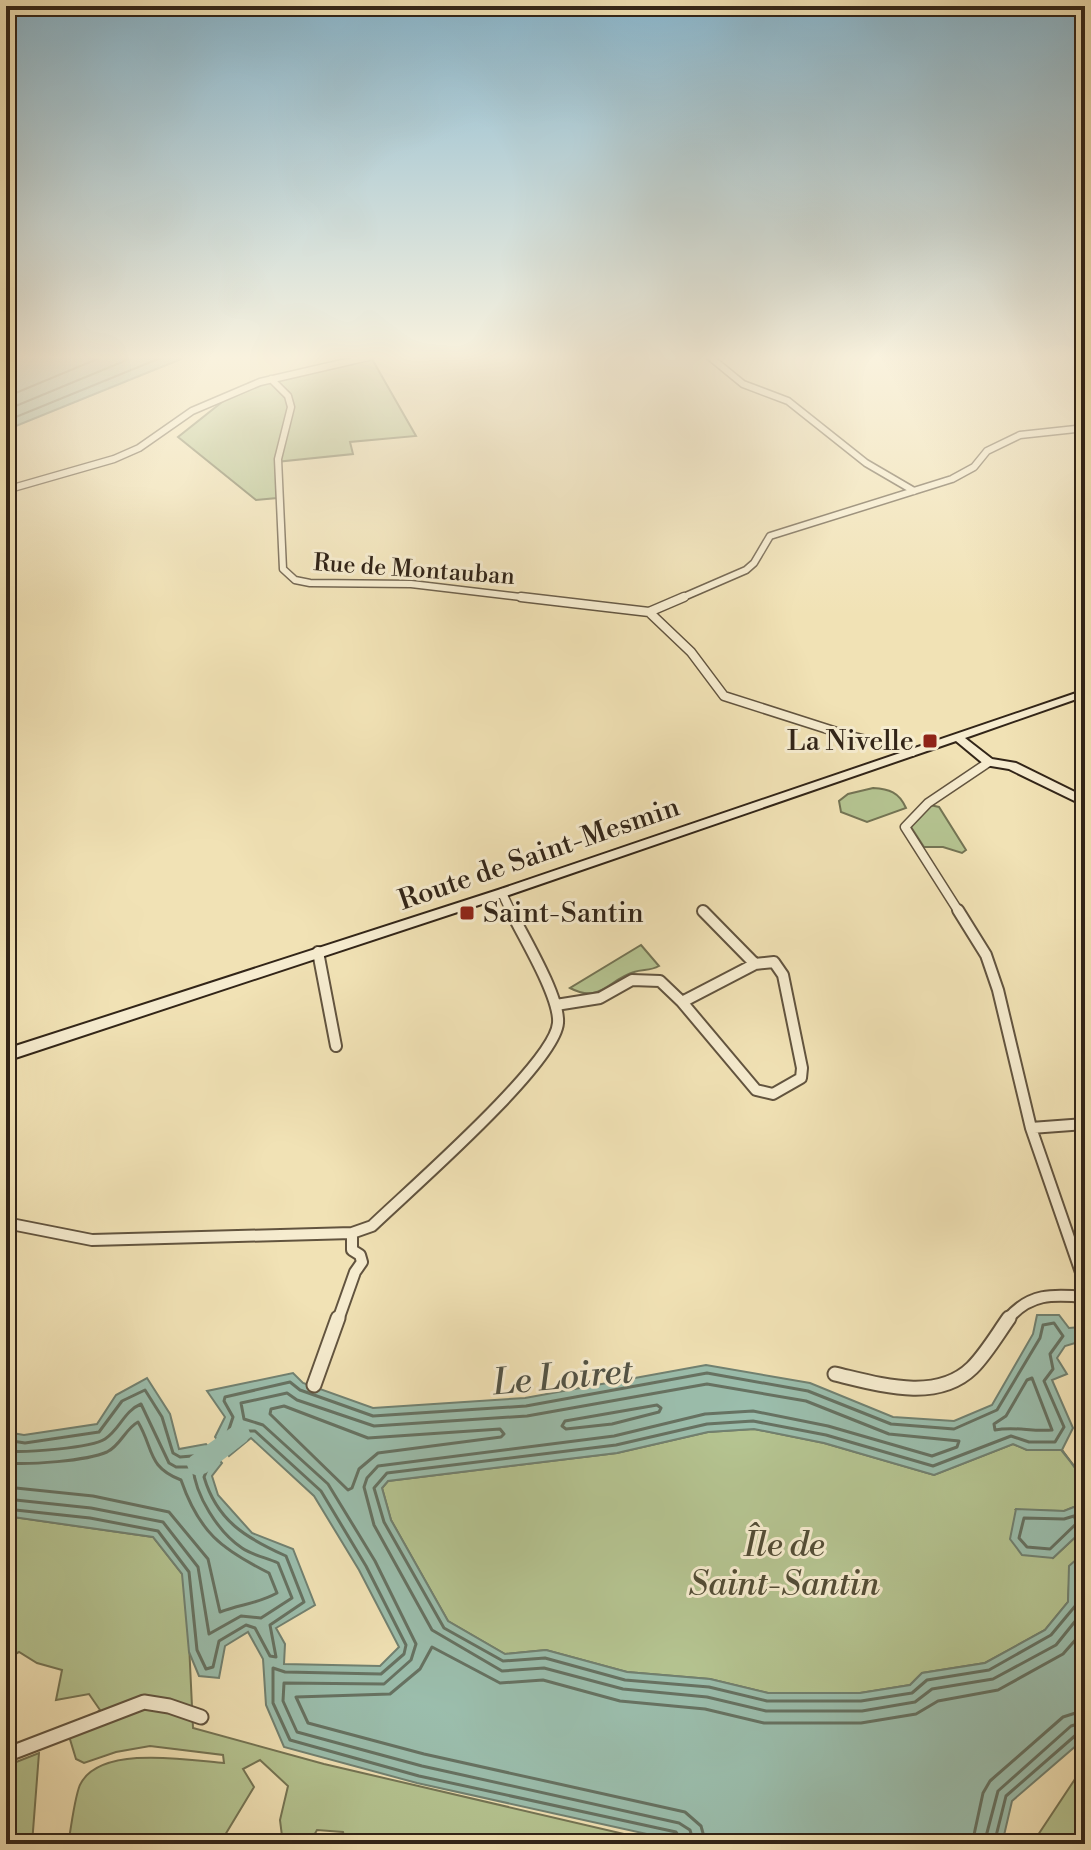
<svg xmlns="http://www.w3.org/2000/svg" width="1091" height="1850" font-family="'Libre Bodoni',serif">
<rect width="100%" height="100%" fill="#f1e2b5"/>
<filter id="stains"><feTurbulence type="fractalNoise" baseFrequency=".0025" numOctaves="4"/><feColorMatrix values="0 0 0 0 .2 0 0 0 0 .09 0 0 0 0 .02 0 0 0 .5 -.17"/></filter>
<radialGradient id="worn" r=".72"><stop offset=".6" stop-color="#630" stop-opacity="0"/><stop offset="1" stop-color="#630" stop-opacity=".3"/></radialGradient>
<!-- green -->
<path fill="#b5c491" stroke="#747454" stroke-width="2" d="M372 359 416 436 350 442 353 454 276 462 277 498 256 500 178 437 231 395 281 378Z
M873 788C889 789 899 792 906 808L867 822 841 812 839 801 848 794Z
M930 805 939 807 966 850 962 853 943 847H924L911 827 914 819Z
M641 945 659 966C650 971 643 969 634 972 608 980 600 1004 570 988Z
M754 1429 824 1443 934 1475 1013 1444 1027 1450H1062L1081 1475 1079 1505 1064 1511 1016 1510 1053 1558 1085 1528V1552L1070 1566 1068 1602 1045 1630 985 1663 922 1673 910 1685 860 1693H768L710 1679 627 1672 546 1650 505 1654 448 1621 391 1520 382 1488 388 1481 617 1453 708 1432Z
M6 1516 153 1537 186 1579 193 1728 324 1764 667 1844H346L343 1832 317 1830 309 1844H283L280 1820 288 1786 260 1760 243 1769 254 1787 225 1835 130 1838 129 1844H68C71 1830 75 1792 81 1783 102 1745 189 1760 224 1763L223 1755 150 1746 116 1752 84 1763 76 1759 69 1736 100 1710 89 1694 56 1700 62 1670 37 1663 19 1652 6 1659Z
M39 1753 32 1844H6V1766Z
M1085 1764V1844H1032Z"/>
<!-- water -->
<path fill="#9bbead" stroke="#718171" stroke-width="2" d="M6 357H186L6 430Z
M1037 1315H1059L1069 1328 1080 1327 1085 1340 1065 1346 1057 1358 1067 1374 1052 1380 1073 1428 1062 1450 1080 1475 1085 1473V1528L1053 1558 1022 1555 1010 1539 1016 1509 1064 1511 1079 1505 1081 1475 1061 1450H1027L1013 1444 934 1475 824 1443 754 1429 708 1432 617 1453 388 1481 382 1488 391 1520 448 1621 505 1654 546 1650 627 1672 710 1679 768 1693H860L910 1685 922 1673 985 1663 1045 1630 1068 1602 1069 1566 1085 1552V1738L1012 1801 1002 1844H692L417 1783 284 1747 266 1705 263 1659 248 1632 225 1646 219 1678 199 1676 189 1652 182 1574 153 1537 6 1516V1432L24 1435 97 1424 116 1395 147 1378 170 1414 179 1449 206 1444 222 1463 212 1476 218 1495 252 1533 293 1549 315 1605 276 1628 285 1644 284 1664 380 1666 399 1647 359 1570 314 1496 251 1438 229 1456 215 1437 225 1417 207 1391 293 1373 303 1383 373 1408 525 1398 706 1365 810 1383 893 1417 954 1421 992 1405 1033 1334Z"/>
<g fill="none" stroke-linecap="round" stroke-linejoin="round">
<!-- shore-far1 -->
<path stroke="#667262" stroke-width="2" d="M6 397 102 357
M6 410 134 357
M6 421 163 357"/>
<!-- shore -->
<path stroke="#667262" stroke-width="3" d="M1032 1378 1052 1430C1032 1432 1015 1426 995 1430L994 1424 1006 1416 1027 1380Z
M657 1405 661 1408 659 1412 612 1424 566 1429 562 1426 565 1421Z
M284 1406 368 1438 500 1429 504 1434 501 1437 378 1453 359 1469 352 1488 348 1490 270 1414 271 1409Z
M6 1440 25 1443 99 1432 122 1401 145 1390 162 1417 173 1453 180 1457 204 1455 210 1463 204 1477C217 1521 246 1538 286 1556L304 1602 270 1625 276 1657 270 1656 255 1628 246 1625 219 1641 213 1667 206 1669 197 1650 189 1572 158 1531 90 1518 6 1509
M6 1451C25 1453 91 1448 105 1439 120 1429 124 1411 141 1404L169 1463 176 1467H193C195 1495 218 1532 242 1548 252 1555 267 1558 278 1563L292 1598 261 1618 241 1616 209 1634 198 1567 163 1522 91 1508 6 1499
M6 1463C29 1465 86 1461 107 1452 121 1445 125 1429 138 1422 154 1449 147 1467 181 1480 199 1532 221 1549 269 1573L277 1593C257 1604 241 1604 220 1612L208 1559 169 1512 93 1496 6 1487
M1074 1516 1077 1523 1050 1549 1027 1547 1019 1538 1024 1518 1064 1519Z
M684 1844 676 1832 419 1776 290 1740 273 1703V1668L285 1672 381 1674 404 1654 406 1645 366 1566 321 1491 255 1431H246L232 1442 226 1438 233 1417 224 1401 225 1397 290 1382 300 1390 373 1416 526 1406 707 1373 808 1391 891 1424 954 1429 997 1410 1040 1338 1043 1325 1054 1323 1063 1336 1050 1354 1053 1369 1044 1381 1064 1427 1055 1442H1029L1011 1436 933 1466 826 1435 753 1421 707 1424 616 1445 387 1473 374 1488 384 1522 444 1628 503 1661 545 1658 625 1680 709 1687 767 1701H861L912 1693 927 1680 989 1670 1051 1635 1076 1605 1077 1570 1085 1563
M694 1844 690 1830 679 1823 422 1766 297 1732 283 1701 284 1683 384 1684 411 1660 416 1644 375 1561 328 1484 263 1425 244 1419 241 1403 287 1393 297 1400 374 1426 527 1416 707 1384 806 1401 889 1434 959 1441 957 1447 932 1456 828 1426 753 1411 705 1414 614 1436 378 1466 367 1478 364 1487 374 1525 432 1630 502 1671 544 1668 623 1689 707 1697 766 1711H862L915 1702 932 1689 993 1679 1056 1645 1085 1609
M706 1844 701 1826 685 1812 424 1754 308 1723 296 1697 390 1694 420 1669 432 1647 500 1683 543 1680 620 1701 705 1709 764 1723H861L916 1714 938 1701 998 1690 1063 1654 1085 1629
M972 1844 983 1793 990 1781 1063 1717 1085 1710
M984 1844 998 1791 1071 1726 1085 1722
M994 1844 1006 1796 1077 1734 1085 1732"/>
<!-- river -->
<path fill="#9bbead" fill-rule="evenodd" d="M239 1422 247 1425 250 1433 247 1441 206 1473 198 1476 190 1473 187 1465 190 1457Z"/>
<defs>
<path id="street-far3" d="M710 357 743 384 788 401 866 463 914 491
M271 379 288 396 291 407 278 459 283 569 295 580 310 583 411 584 538 599
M6 490 114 459 139 448 192 411 260 382 368 357
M679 599 746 570 754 563 770 536 952 479 974 467 987 451 1020 435 1085 428"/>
<path id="street-far2" d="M521 597 649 612
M649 612 684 597
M649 612 691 652 724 696 843 734 912 752
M502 893 511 912
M959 912 905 827 928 803 989 762"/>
<path id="street-far1" d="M958 910 986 955 998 990 1031 1128 1085 1284
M703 911 755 964
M318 952 336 1046
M774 962 783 975 802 1068 801 1078 773 1094 756 1090 682 1002 755 964Z
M556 1005 600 998 632 980 660 981 682 1002
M1031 1128 1085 1124
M6 1223 92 1240 352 1233 372 1226C407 1192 555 1064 558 1023 560 997 523 936 510 910
M338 1320 355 1272 362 1262 360 1255 352 1250V1233
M1007 1320C1029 1293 1053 1294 1085 1297"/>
<path id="street" d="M835 1374C878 1384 936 1403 972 1368 986 1354 997 1335 1009 1318
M314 1385 338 1318
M6 1755 144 1702 169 1706 201 1717"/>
<path id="secondary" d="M1085 690V696L965 738 992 759 1016 763 1085 797V806L1009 769 985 765 956 741 506 896 6 1061V1049L498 890Z"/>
</defs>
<!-- street-far3 casing -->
<use href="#street-far3" stroke="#62543f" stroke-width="9"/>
<!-- street-far2 casing -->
<use href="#street-far2" stroke="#62543f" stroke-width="11"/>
<!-- street-far1 casing -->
<use href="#street-far1" stroke="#62543f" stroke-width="14"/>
<!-- street casing -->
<use href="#street" stroke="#62543f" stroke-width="17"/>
<!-- secondary casing -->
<use href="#secondary" stroke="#322518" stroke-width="4"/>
<!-- street-far3 -->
<use href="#street-far3" stroke="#f6eccf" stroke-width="6"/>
<!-- street-far2 -->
<use href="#street-far2" stroke="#f6eccf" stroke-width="8"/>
<!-- street-far1 -->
<use href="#street-far1" stroke="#f6eccf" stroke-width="10"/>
<!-- street -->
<use href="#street" stroke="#f6eccf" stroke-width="13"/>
<!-- secondary -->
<use href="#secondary" fill="#f6eccf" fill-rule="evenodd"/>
</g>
<!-- sky -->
<linearGradient id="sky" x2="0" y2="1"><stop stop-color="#89b8d0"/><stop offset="0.58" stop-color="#f9f2de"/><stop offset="1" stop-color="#f9f2de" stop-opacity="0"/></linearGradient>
<rect width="1091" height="616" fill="url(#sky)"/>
<!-- markers -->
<g fill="#8f2418" stroke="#f6eccf" stroke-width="3">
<rect x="922" y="733" width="16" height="16" rx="4"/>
<rect x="459" y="905" width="16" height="16" rx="4"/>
</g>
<g text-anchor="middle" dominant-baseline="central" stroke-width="6" stroke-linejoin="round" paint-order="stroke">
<!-- far-street labels -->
<g font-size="24" fill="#322518" stroke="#f6eccf">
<text transform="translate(414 570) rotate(4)">Rue de Montauban</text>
</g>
<!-- poi labels -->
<g font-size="28" fill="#322518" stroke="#f6eccf" text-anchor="end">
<text x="914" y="741">La Nivelle</text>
<text x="483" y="913" text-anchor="start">Saint-Santin</text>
</g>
<!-- street labels -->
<g font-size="28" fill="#322518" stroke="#f6eccf">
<text transform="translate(539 854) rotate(-19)">Route de Saint-Mesmin</text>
</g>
<!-- near-park labels -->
<g font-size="34" font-style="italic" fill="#534d36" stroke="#f6eccf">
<text x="784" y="1546">Île de<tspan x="784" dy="39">Saint-Santin</tspan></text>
</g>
<!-- near-water labels -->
<g font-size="36" font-style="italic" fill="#525345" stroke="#f6eccf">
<text transform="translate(563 1378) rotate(-5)">Le Loiret</text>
</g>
</g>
<!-- margin -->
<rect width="1091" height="1850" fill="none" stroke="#f1e2b5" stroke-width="32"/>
<rect x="8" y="8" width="1075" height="1834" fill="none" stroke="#322518" stroke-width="4"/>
<rect x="16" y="16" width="1059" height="1818" fill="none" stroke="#322518" stroke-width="2"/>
<rect width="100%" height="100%" filter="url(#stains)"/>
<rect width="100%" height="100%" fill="url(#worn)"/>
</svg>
